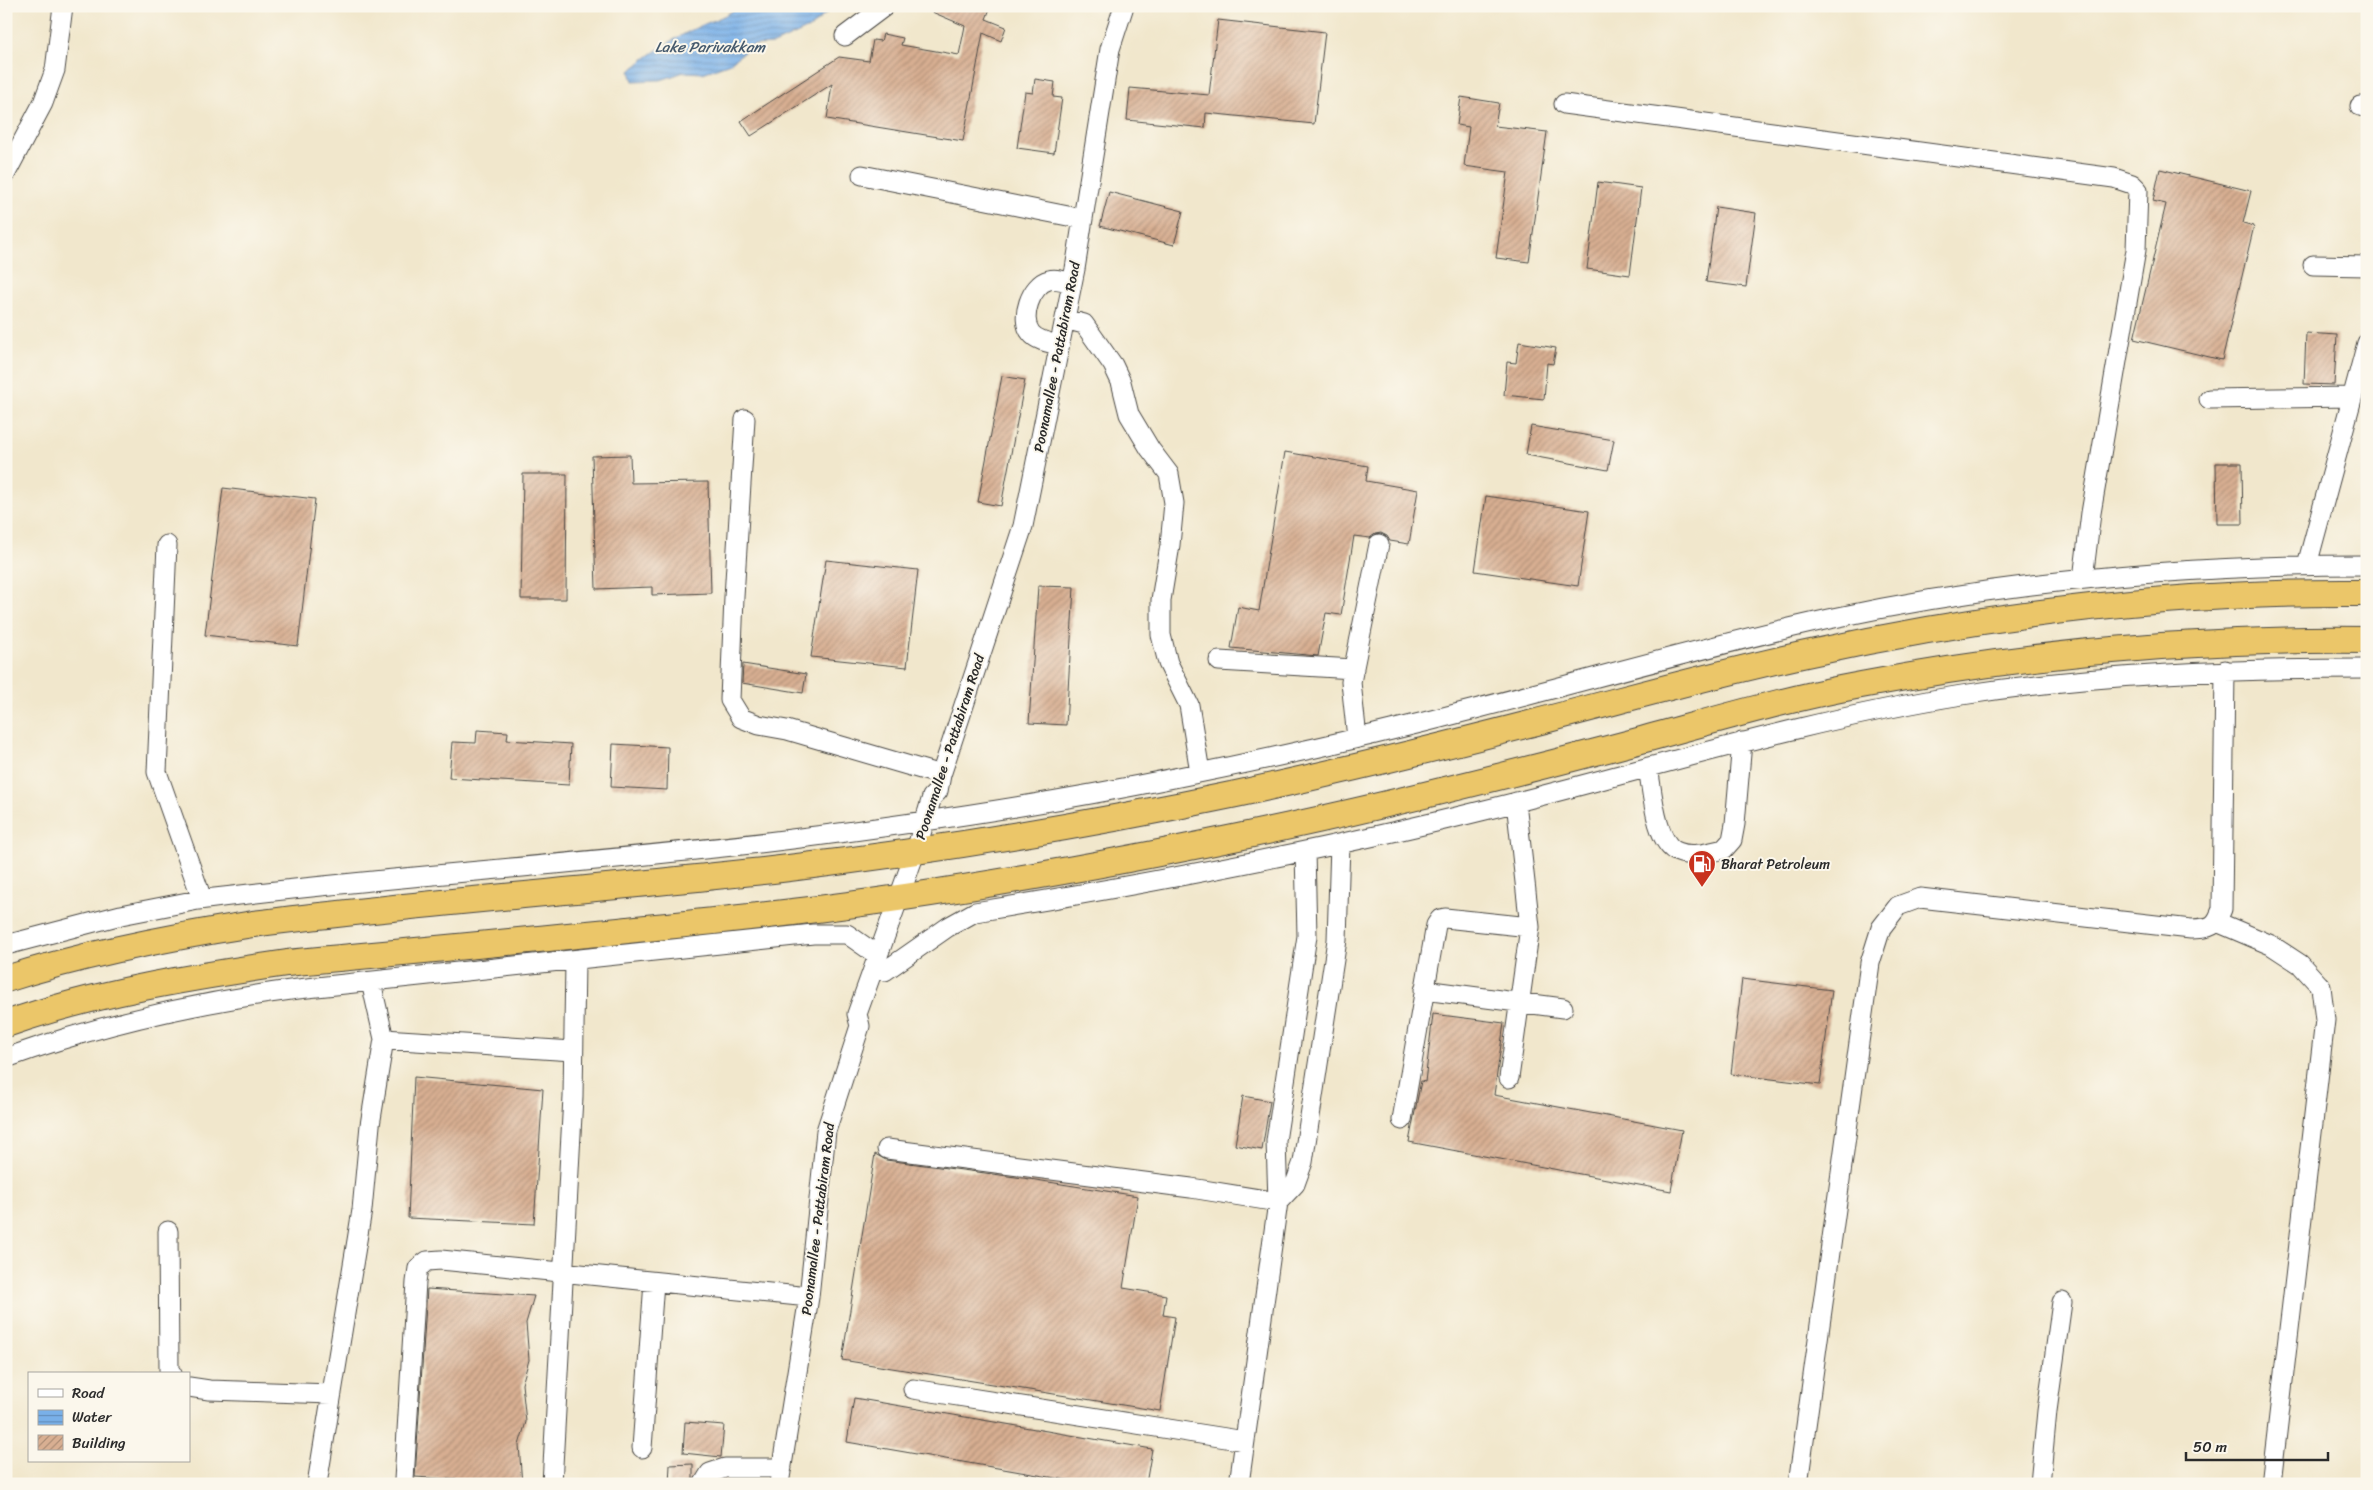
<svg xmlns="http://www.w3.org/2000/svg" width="2373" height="1490" font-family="Sriracha,sans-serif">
<defs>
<pattern id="water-rules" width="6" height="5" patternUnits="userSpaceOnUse" patternTransform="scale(1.25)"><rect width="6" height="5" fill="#79b0e8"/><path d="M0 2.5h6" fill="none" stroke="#638fbc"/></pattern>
<pattern id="building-hatch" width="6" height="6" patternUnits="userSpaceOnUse" patternTransform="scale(1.25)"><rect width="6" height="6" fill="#d8af92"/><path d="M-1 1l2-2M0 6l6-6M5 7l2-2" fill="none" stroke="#af8f77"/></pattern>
</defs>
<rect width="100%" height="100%" fill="#fbf7ec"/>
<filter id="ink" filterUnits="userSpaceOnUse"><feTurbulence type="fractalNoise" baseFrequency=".02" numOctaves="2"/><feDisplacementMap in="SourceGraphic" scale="10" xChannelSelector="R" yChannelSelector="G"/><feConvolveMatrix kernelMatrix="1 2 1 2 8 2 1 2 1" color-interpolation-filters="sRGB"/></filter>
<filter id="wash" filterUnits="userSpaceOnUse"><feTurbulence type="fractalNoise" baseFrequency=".0096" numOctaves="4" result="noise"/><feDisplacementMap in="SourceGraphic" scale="20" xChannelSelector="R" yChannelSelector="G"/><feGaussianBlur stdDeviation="1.12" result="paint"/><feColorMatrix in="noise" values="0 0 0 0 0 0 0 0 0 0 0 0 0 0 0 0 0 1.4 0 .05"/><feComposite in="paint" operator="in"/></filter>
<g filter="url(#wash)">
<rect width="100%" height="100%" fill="#f1e7cc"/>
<!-- water -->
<path fill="url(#water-rules)" stroke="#526e8a" d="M739 6H834L811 27 774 44 753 45 730 63 703 73 684 72 661 80 633 81 630 71C650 53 673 39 698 27 713 20 726 17 739 6Z"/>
<g id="blocks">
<!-- building -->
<path fill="url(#building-hatch)" d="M918 6H991L986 19 1006 27 1001 41 983 33 963 141 827 119 832 84 751 136 741 121 839 57 869 61 873 40 881 41 883 34 903 38 901 45 959 55 965 26Z
M1218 20 1325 32 1314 124 1206 113 1205 128 1127 120 1130 88 1209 95Z
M1035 79 1055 82 1053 97 1062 98 1054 153 1017 148 1025 92 1033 93Z
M1461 97 1499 103 1495 126 1547 132 1529 262 1496 258 1508 172 1464 166 1469 127 1457 125Z
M2160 169 2251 191 2243 223 2254 226 2222 360 2134 339 2166 204 2153 201Z
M1598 182 1641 188 1630 275 1587 269Z
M1109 192 1183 211 1174 245 1100 226Z
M1716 207 1756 213 1746 287 1706 282Z
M2306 333 2337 335 2334 385 2304 384Z
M1519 342 1556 348 1553 364 1547 363 1544 399 1504 395 1507 362 1516 363Z
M1002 376 1025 380 1001 506 978 502Z
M1531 426 1614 440 1608 470 1526 455Z
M1285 452 1368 466 1366 481 1418 490 1409 544 1390 541 1387 536 1381 533 1375 534 1370 538 1354 536 1341 615 1326 613 1318 656 1231 648 1238 607 1259 611Z
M630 455 631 483 708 482 711 593 652 595V587L596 589 592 456Z
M2216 463H2242L2243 524H2217Z
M523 474H567L566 599H521Z
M223 488 315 499 298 646 205 635Z
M1486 496 1589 511 1578 586 1475 571Z
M826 560 918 570 907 667 811 657Z
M1038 586 1074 587 1066 725 1029 723Z
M743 664 806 674 803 693 742 683Z
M477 730 508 732 507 740 571 744 569 785 449 778 452 742 476 743Z
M613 744 668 747 667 790 611 787Z
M1742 979 1832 990 1820 1085 1731 1074Z
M1433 1014 1504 1023 1494 1095 1682 1130 1671 1191 1409 1142 1421 1081 1425 1082Z
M414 1077 543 1089 534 1224 408 1218Z
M1243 1096 1270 1101 1262 1150 1235 1145Z
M875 1154 886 1160 1023 1178 1138 1196 1123 1288 1166 1295 1163 1315 1175 1317 1160 1411 842 1360Z
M427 1289 534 1296 526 1323 529 1360 522 1384 526 1422 519 1445 522 1484 415 1477Z
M854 1398 1152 1449 1146 1484H1090L847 1442Z
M685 1422 724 1425 721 1457 683 1453Z
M693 1464V1484H669L670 1465Z"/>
</g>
</g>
<g filter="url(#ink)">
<use href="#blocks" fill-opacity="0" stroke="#494743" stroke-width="1"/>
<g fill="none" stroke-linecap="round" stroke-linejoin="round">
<defs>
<path id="minor" d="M845 36 885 6
M1564 104 2114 178 2132 184 2138 190 2136 250 2091 513 2083 579
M2360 106 2367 107
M6 173 43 103 55 70 63 6
M862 175 1083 219
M2313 265 2367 266
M1065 319 1084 324 1113 365 1121 382 1129 414 1150 449 1169 474 1174 503 1170 545 1161 600V635L1168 663 1189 705 1200 772
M1059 345C1050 343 1037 341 1031 333 1019 319 1031 284 1049 280 1056 278 1065 281 1072 283
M2209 399 2352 397
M745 419 734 597 730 700 741 718 759 725 787 730 941 775
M167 545 157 772 202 899
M2307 565 2367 343
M1219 661 1354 669
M1357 738 1351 682 1379 544
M1648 767C1652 788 1655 844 1678 852 1693 858 1710 852 1724 849L1732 840 1735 824 1742 742
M2217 922 2271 945 2300 964 2321 987 2325 1020 2271 1484
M6 945 121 915 198 900C395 875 594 864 792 839 919 823 1047 804 1174 778 1274 758 1376 735 1475 709 1593 679 1710 645 1829 619 2006 581 2186 565 2367 565
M885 971 948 927 975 912C1146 884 1317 852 1485 810 1644 771 1800 721 1962 695 2096 674 2232 669 2367 669
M1424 990 1563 1008
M384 1039 573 1051
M6 1058C101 1024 198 1002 298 989L813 934H847L877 955
M1509 1078 1530 927
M1402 1120 1436 925 1440 919 1445 918 1530 927 1516 802
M887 1149 1191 1188 1278 1202
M1278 1202 1295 1184 1303 1162 1337 940 1340 844
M168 1231 169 1370 172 1374
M189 1387 209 1390 332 1394
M913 1389 1245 1441
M642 1448 654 1282
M704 1483 710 1473 725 1468H782
M317 1484 362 1210 370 1125 384 1039 371 982
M406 1484 404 1480 416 1282 418 1268 427 1261 441 1260 809 1297
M552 1484 573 1097 575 961
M779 1484 809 1297 826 1131 860 1026 857 1014 916 850 932 797 938 791 941 775 1023 526 1075 269 1110 49 1124 6
M1239 1484 1278 1202 1276 1141 1307 936 1305 851
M1798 1484 1870 963 1881 928 1898 906 1920 898 2191 929C2211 928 2215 928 2222 909L2225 670
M2040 1484 2047 1411 2062 1302"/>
<path id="highway" d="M6 979C87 953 170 937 253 924 432 901 611 889 789 868 939 850 1088 825 1236 794 1334 773 1432 749 1529 724 1623 700 1716 673 1811 653 1994 613 2179 591 2367 593
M6 1024C97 992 192 977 287 963 456 947 625 932 793 912 944 894 1094 867 1243 836 1374 809 1505 776 1634 742 1709 722 1784 699 1861 685 2028 653 2197 638 2367 640"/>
</defs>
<!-- minor casing -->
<use href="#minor" stroke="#494743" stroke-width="21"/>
<!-- highway casing -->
<use href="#highway" stroke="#494743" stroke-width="28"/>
<!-- minor -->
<use href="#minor" stroke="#fff" stroke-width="19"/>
<!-- highway -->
<use href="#highway" stroke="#ebc669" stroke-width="26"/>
</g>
</g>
<!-- icons -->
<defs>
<symbol id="fuel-pin" viewBox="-11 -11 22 30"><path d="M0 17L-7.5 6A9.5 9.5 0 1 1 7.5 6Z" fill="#c8321e" stroke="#fbf7ec"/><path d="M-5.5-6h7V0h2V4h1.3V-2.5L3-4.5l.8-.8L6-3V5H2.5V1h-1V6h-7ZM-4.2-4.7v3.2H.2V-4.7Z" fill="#fff"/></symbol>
</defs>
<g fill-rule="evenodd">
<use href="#fuel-pin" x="1686" y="848" width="32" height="43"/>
</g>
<g text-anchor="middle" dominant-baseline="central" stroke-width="4" stroke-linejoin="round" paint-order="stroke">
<!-- street labels -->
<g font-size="14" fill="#2b2b2b" stroke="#fbf7ec">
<text transform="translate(1057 357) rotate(-79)">Poonamallee - Pattabiram Road</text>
<text transform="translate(950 747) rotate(-72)">Poonamallee - Pattabiram Road</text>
<text transform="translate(818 1219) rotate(-83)">Poonamallee - Pattabiram Road</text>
</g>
<!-- poi labels -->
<g font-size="14" fill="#2b2b2b" stroke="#fbf7ec" text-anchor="start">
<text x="1721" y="864">Bharat Petroleum</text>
</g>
<!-- water labels -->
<g font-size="15" font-style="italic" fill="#465a6d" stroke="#fbf7ec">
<text x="710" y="47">Lake Parivakkam</text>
</g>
</g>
<!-- margin -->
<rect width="2373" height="1490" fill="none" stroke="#fbf7ec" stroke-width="25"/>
<!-- legend -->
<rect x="28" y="1372" width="162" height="90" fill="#fbf7ec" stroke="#a8a59f"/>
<rect x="38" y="1389" width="25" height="8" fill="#ffffff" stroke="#a8a59f"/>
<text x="72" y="1398" font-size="15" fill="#2b2b2b">Road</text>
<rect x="38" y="1410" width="25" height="15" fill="url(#water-rules)" stroke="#a8a59f"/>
<text x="72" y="1422" font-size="15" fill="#2b2b2b">Water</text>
<rect x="38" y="1435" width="25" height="15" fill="url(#building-hatch)" stroke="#a8a59f"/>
<text x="72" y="1448" font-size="15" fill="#2b2b2b">Building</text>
<!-- scale -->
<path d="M2186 1452v8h142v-8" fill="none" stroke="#2b2b2b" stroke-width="2.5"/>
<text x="2193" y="1452" font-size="15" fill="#2b2b2b" stroke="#fbf7ec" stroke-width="4" paint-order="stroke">50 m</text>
</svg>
